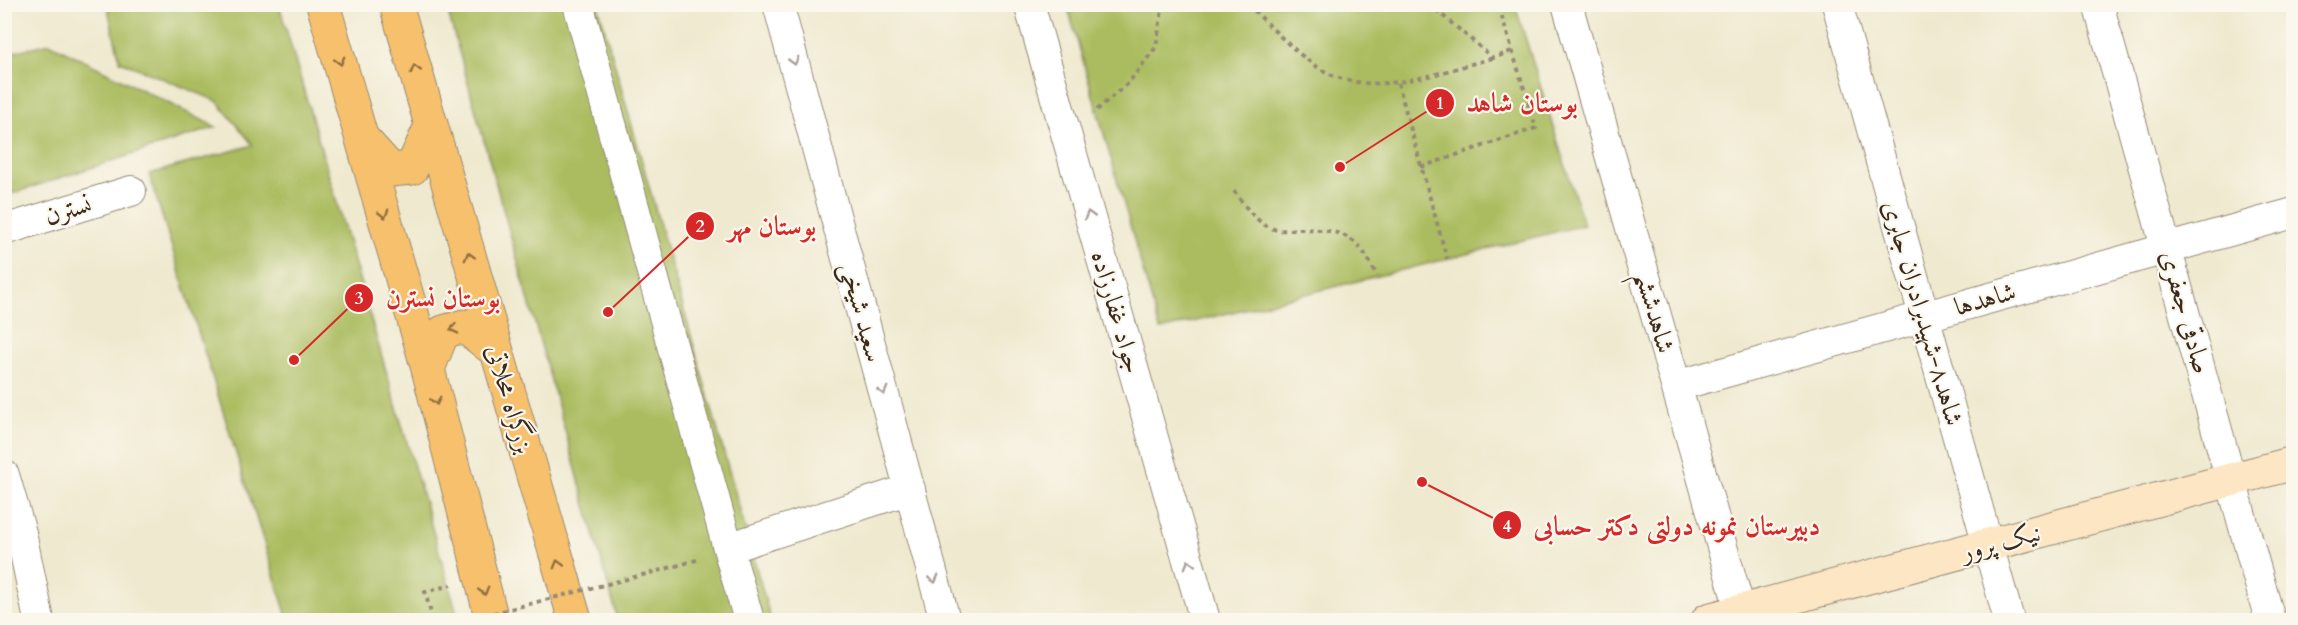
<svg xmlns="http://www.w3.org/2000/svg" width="2298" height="625" font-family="Cardo,Amiri,serif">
<rect width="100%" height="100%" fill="#fbf7ec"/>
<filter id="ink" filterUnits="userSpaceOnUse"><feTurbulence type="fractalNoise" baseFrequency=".0167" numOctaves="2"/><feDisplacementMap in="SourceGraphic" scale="12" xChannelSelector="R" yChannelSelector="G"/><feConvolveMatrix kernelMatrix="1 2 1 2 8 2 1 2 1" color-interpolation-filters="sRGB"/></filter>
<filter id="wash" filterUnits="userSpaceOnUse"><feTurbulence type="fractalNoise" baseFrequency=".008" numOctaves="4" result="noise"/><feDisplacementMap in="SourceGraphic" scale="24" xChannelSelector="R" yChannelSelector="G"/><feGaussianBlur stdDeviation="1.35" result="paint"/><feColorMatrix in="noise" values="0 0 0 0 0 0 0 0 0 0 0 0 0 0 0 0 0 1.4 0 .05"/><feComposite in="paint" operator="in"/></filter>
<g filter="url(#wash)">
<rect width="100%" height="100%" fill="#efe9cf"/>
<!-- green -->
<path fill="#aabc5f" stroke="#72733e" stroke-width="1.5" d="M107 5H279L459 620H288L149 174 253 145 217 101 120 61Z
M446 5H598L771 620H618Z
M1067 5H1515L1584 225 1160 330Z
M49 43 216 127 5 196V54Z"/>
</g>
<g filter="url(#ink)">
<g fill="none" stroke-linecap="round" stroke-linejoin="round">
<defs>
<path id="street" d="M578 4 728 548 910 489
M778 4 945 620
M1029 4 1205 620
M1567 4 1743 620
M1837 4 2009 620
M2098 4 2270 620
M4 230 131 191
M1676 386 2294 213
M4 475 21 533 39 620
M728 548 749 620"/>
<path id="secondary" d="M1708 620 2294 463"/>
<path id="highway" d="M323 4 428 369 492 620
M396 4 575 620
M363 139 391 170 412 168 431 126
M428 369 443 332 464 326 497 352"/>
</defs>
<!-- street casing -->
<use href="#street" stroke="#958a76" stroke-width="32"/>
<!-- secondary casing -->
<use href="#secondary" stroke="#958a76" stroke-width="35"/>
<!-- highway casing -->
<use href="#highway" stroke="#958a76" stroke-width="35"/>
<!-- path -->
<path stroke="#958a76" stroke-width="4" stroke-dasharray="4.5 4.5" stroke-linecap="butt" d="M1248 4C1269 25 1292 50 1316 66 1368 103 1438 72 1493 58
M1429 4 1493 58 1512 51
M1398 83 1447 259
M1097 110 1130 81 1156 47 1163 4
M1421 167 1536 128 1498 4
M1234 191C1244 205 1259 227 1278 230 1285 231 1294 229 1301 229 1345 230 1358 236 1377 276
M658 571 700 559
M433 620 425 592 451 585"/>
<!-- street -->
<use href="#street" stroke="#fff" stroke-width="30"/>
<!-- secondary -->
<use href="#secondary" stroke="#fce6c4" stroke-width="33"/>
<!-- highway -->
<use href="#highway" stroke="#f7c06c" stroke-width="33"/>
<!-- path-bridge -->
<path stroke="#958a76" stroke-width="4" stroke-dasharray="4.5 4.5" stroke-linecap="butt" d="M467 620 658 571"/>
</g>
<!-- one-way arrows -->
<defs><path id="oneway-chevron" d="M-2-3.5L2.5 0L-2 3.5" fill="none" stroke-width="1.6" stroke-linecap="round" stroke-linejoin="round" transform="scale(1.5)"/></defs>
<g stroke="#906e41">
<use href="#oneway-chevron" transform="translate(340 61) rotate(74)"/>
<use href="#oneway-chevron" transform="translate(415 69) rotate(-106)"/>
<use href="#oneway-chevron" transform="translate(384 214) rotate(74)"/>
<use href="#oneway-chevron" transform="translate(469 256) rotate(-106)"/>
<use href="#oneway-chevron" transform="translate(454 329) rotate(167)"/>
<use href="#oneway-chevron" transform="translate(436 401) rotate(76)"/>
<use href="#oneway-chevron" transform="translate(558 564) rotate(-106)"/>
<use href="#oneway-chevron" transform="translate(484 591) rotate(74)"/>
</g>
<g stroke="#a79f9a">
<use href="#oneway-chevron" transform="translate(794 61) rotate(75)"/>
<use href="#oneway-chevron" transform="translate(1089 215) rotate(-106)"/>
<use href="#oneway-chevron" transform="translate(883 391) rotate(75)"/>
<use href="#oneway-chevron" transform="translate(1189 564) rotate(-106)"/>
<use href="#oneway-chevron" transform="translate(934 579) rotate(75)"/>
</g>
</g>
<g text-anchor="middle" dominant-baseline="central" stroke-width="4.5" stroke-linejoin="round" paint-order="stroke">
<!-- street labels -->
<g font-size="26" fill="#3b2a1e" stroke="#fbf7ec">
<text transform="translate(68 210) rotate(-17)">نسترن</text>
<text transform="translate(1985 299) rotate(-16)">شاهدها</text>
<text transform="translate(862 312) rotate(75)">سعید شیخی</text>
<text transform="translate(1117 312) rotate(74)">جواد غفارزاده</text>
<text transform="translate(1655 312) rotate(74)">شاهدششم</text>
<text transform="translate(2186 312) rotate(74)">صادقی جعفری</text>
<text transform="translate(1923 313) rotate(74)">شاهد۸-شهیدبرادران جابری</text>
<text transform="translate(510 399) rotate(74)">بزرگراه محلاتی</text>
<text transform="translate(2001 542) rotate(-15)">نیک پرور</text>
</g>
</g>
<!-- callouts -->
<path fill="none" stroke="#d62828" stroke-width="2" d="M1340 167L1440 103M608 312L700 226M294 360L359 298M1422 482L1507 525"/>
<g fill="#d62828" stroke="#fbf7ec" stroke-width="2">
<circle cx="1340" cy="167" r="6"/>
<circle cx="608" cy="312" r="6"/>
<circle cx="294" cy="360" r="6"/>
<circle cx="1422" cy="482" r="6"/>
<circle cx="1440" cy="103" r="15"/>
<circle cx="700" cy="226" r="15"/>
<circle cx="359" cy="298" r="15"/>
<circle cx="1507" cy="525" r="15"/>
</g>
<g font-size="18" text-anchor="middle" font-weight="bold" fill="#fff">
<text x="1440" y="109">1</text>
<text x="700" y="232">2</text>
<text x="359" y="304">3</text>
<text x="1507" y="532">4</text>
</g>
<g font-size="27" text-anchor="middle" font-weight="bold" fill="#d62828" stroke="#fbf7ec" stroke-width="4.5" stroke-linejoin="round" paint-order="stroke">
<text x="1522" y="112">بوستان شاهد</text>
<text x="772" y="235">بوستان مهر</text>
<text x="443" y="307">بوستان نسترن</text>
<text x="1677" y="535">دبیرستان نمونه دولتی دکتر حسابی</text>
</g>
<!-- margin -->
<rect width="2298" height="625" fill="none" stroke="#fbf7ec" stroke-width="24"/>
</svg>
